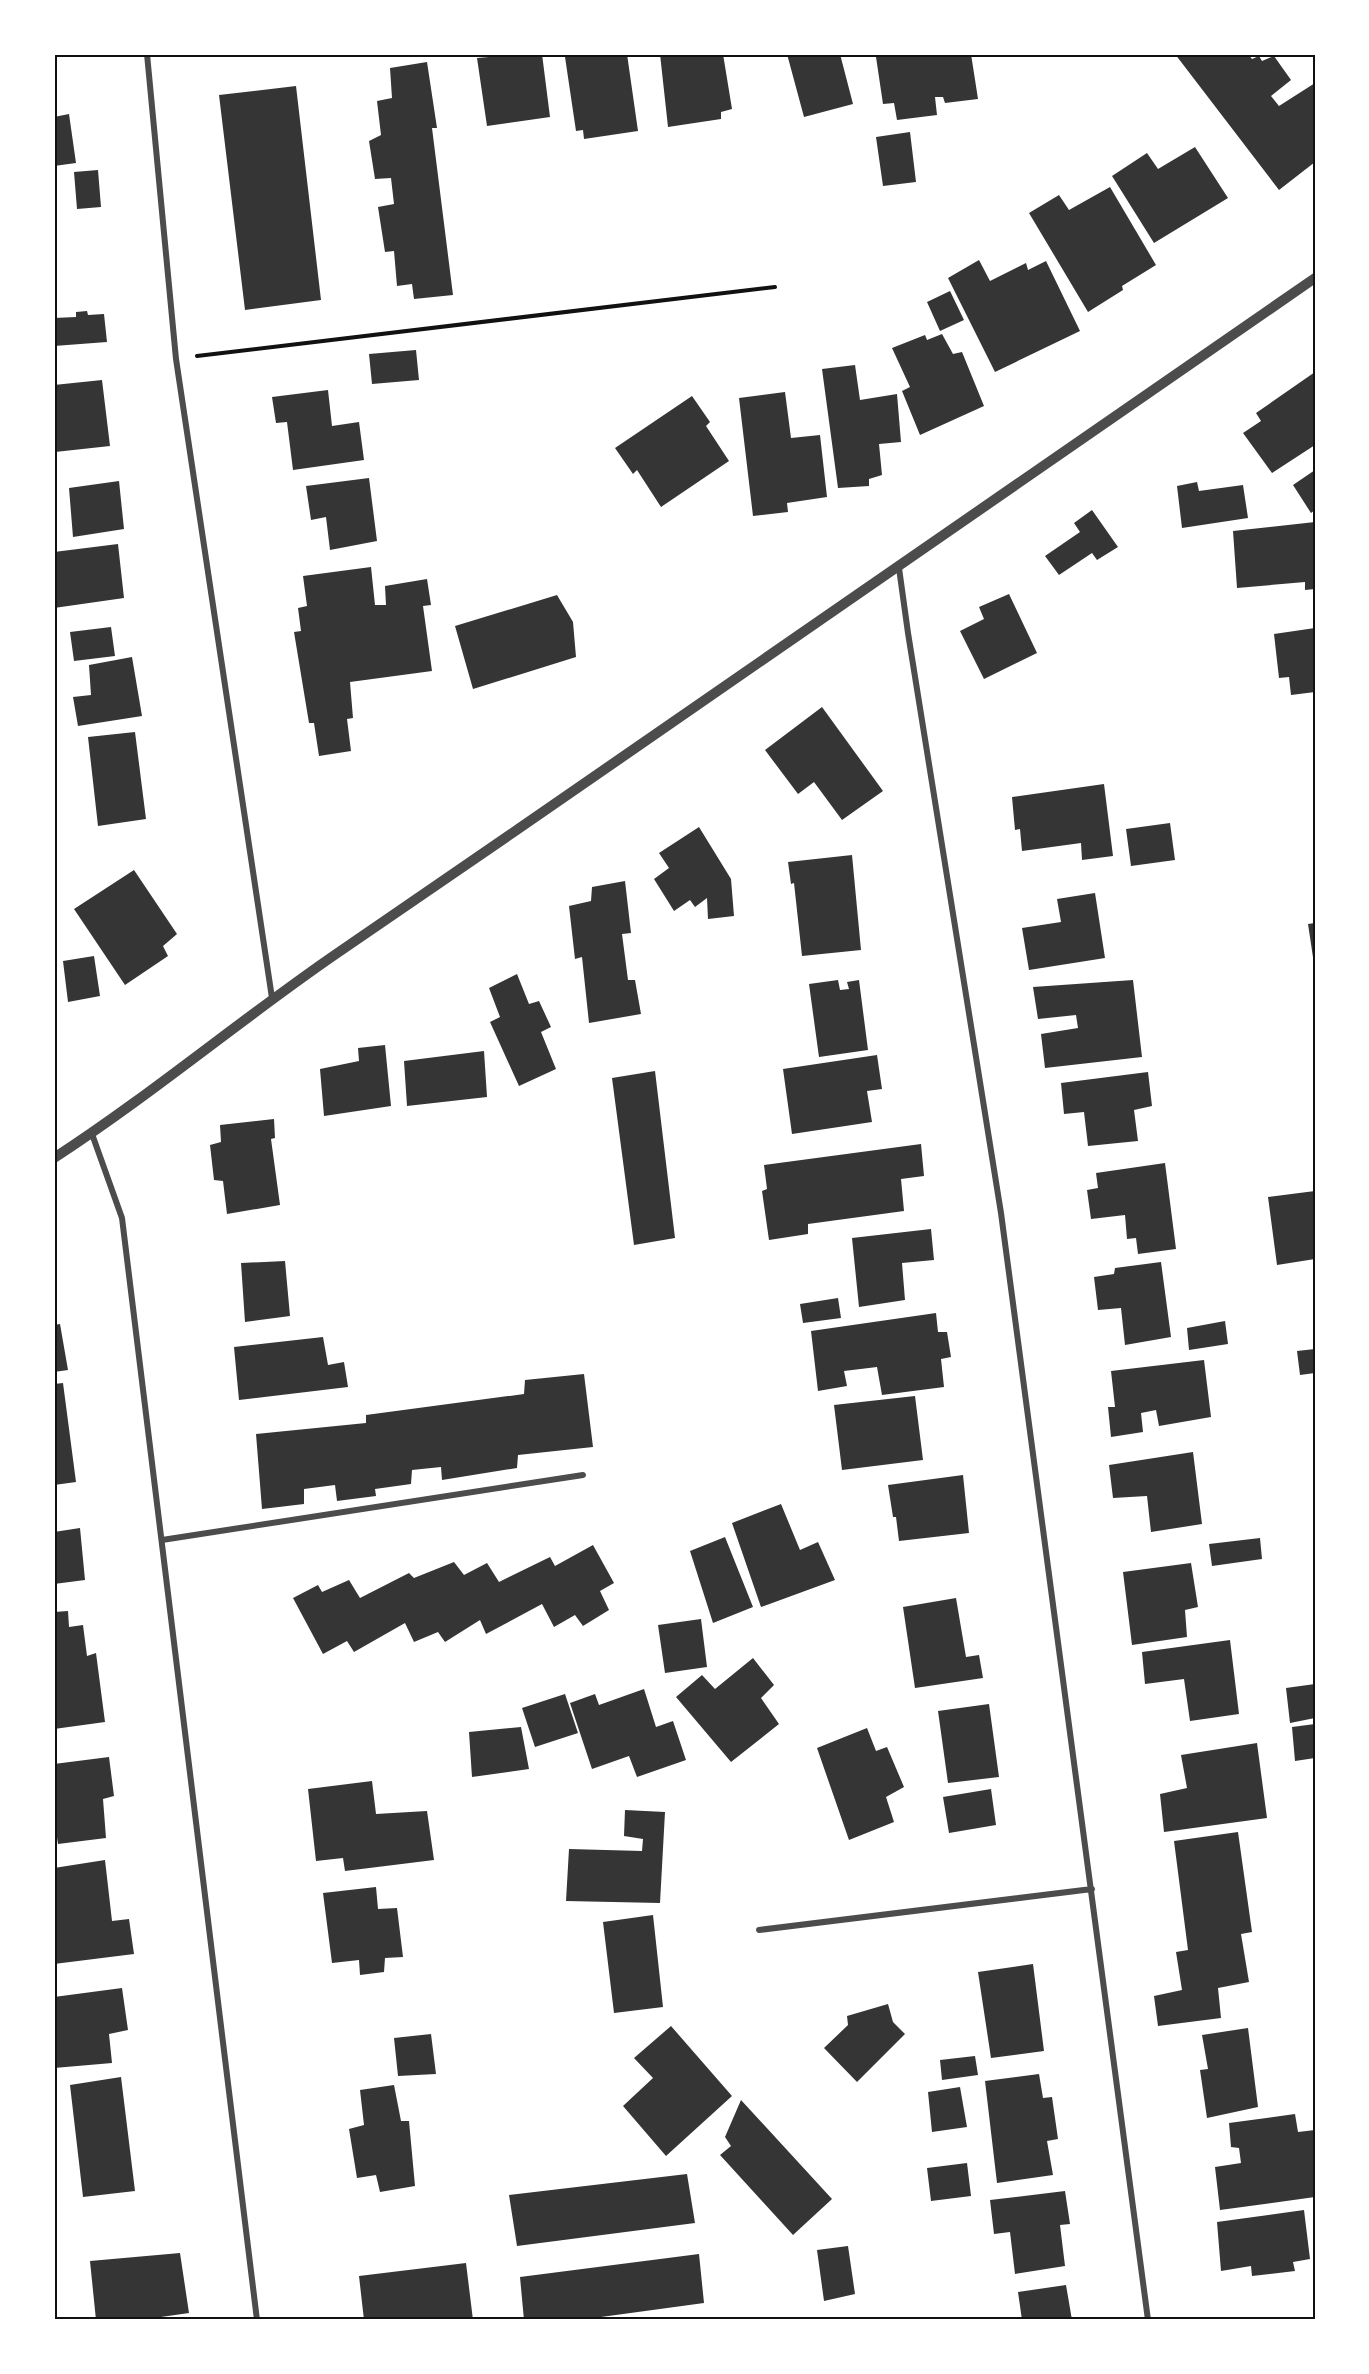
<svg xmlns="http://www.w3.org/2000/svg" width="1369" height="2374" font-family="Rubik,sans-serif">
<rect width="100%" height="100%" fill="#fff"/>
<!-- building -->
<path fill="#353535" d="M523 54H542L550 117 487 126 477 58Z
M574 54H627L638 131 584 139 583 130 576 131 565 57Z
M660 54H723L732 109 721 112V119L668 127Z
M787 54H840L853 104 804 117Z
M866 54H971L978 99 945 103 943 97H935L937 115 897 120 894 103 883 104 876 57H866Z
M1175 54H1248L1252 59 1259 56 1262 61 1274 56 1291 80 1271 96 1279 106 1315 83V162L1279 190Z
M427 62 437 128H432L453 295 414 299 412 284 397 286 394 251 385 252 378 207 394 204 391 178 375 179 369 141 381 135 377 101 392 98 390 68Z
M296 86 321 300 245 310 219 95Z
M69 114 76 163 54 166V117Z
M910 132 916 182 883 186 876 137Z
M1195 147 1228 198 1154 243 1112 176 1147 153 1158 169Z
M98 170 101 207 77 209 74 172Z
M1110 187 1156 265 1122 286 1123 290 1088 312 1029 213 1059 195 1069 210Z
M979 260 990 281 1026 263 1028 270 1046 261 1080 331 995 372 948 278Z
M950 291 964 320 940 331 927 302Z
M87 311 88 315 104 314 107 342 54 346V318L76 317V312Z
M942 334 953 354 962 352 984 406 920 435 902 391 910 387 892 348 925 335 927 340Z
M416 350 419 380 372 384 369 354Z
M855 365 860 400 897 394 901 442 879 444 882 475 869 479V486L838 488 822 369Z
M1315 372V445L1272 473 1243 433 1261 421 1256 413Z
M102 380 110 446 55 452 54 385Z
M328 390 332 426 359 422 364 460 293 470 287 422 276 423 272 397Z
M785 392 791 438 820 435 827 497 787 503 788 512 753 516 739 398Z
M692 396 710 422 706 426 729 461 661 507 637 470 633 474 615 448Z
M1315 470V510L1311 513 1293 485Z
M369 478 377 541 330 550 326 517 311 520 306 486Z
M119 481 124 529 73 537 69 488Z
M1197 482 1199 491 1243 485 1248 518 1182 528 1177 486Z
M1092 510 1118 547 1097 560 1092 553 1059 575 1045 556 1080 532 1074 523Z
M1315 522V589L1305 590V582L1237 588 1233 531Z
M118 544 124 598 54 608V552Z
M371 567 375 605H386L385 586 427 579 431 605 423 606 432 671 350 682 353 718 347 719 351 751 319 756 314 723H309L294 632 301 631 298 608 307 606 303 576Z
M1009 594 1037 653 984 679 960 631 984 619 979 607Z
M557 595 573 622 576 657 473 689 455 626Z
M111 627 115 656 74 661 70 632Z
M1315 628V692L1291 695 1289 677 1279 678 1274 634Z
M132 657 142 716 78 726 73 697 91 695 89 665Z
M822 707 883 791 842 820 814 782 798 794 765 750Z
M135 732 146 819 98 826 88 737Z
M1104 784 1113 856 1082 860 1081 843 1022 851 1020 829 1015 830 1012 797Z
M1170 823 1175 860 1131 866 1126 829Z
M699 827 731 879 734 916 708 919 707 898 695 907 690 900 674 911 654 879 669 868 659 853Z
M852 855 861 950 802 956 794 883 791 884 788 862Z
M134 870 177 934 163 946 168 956 125 985 74 909Z
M625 881 631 933 622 934 628 980H635L641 1014 589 1023 582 957 575 959 569 906 591 901 592 887Z
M1095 893 1105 958 1029 970 1022 928 1061 922 1057 899Z
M1315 923V964H1314L1308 924Z
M94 956 100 996 68 1002 63 961Z
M517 974 529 1004 539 1001 551 1027 541 1032 556 1069 519 1086 490 1022 500 1017 489 988Z
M838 980 840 990 849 989 847 982 859 980 868 1050 819 1057 809 984Z
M1133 980 1142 1057 1045 1068 1041 1034 1078 1028 1076 1015 1038 1019 1033 987Z
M385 1045 391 1106 324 1116 320 1069 359 1061 358 1048Z
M484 1051 487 1097 407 1106 404 1061Z
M877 1055 882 1089 867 1091 872 1122 792 1134 783 1069Z
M655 1071 675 1238 634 1245 612 1078Z
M1148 1072 1152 1106 1134 1110 1138 1141 1088 1146 1084 1112 1064 1114 1061 1083Z
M274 1119 275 1138 271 1139 280 1205 227 1214 223 1181 214 1180 210 1145 221 1142 220 1125Z
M921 1144 924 1176 901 1179 904 1211 808 1224V1234L769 1240 762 1191 767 1189 764 1165Z
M1165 1163 1176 1249 1138 1254 1136 1238 1127 1239 1125 1215 1091 1219 1087 1190 1098 1188 1096 1173Z
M1315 1191V1259L1277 1265 1268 1197Z
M931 1229 934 1260 902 1263 905 1300 859 1307 852 1238Z
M285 1261 290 1316 245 1322 241 1263Z
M1161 1262 1171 1337 1125 1345 1121 1308 1098 1310 1094 1277 1114 1274 1115 1268Z
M838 1298 841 1318 803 1323 800 1304Z
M936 1313 938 1332H947L951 1357 941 1359 944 1387 882 1395 877 1367 844 1371 847 1386 818 1391 811 1331Z
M1225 1321 1228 1344 1189 1350 1187 1328Z
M60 1324 68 1370 54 1372V1325Z
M323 1337 328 1365 344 1362 348 1387 239 1400 234 1347Z
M1315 1349V1373L1300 1375 1297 1351Z
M1204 1360 1211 1417 1159 1426 1156 1410 1141 1413 1143 1432 1111 1437 1108 1407H1115L1111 1371Z
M584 1374 593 1447 518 1455 517 1468 442 1480 441 1467 412 1470 411 1484 375 1489 376 1496 337 1501 335 1485 304 1489V1504L262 1509 256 1434 366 1423V1415L524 1394 525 1380Z
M63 1383 76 1482 54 1485V1384Z
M915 1396 923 1460 842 1470 834 1405Z
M1193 1452 1202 1524 1151 1532 1147 1496 1113 1498 1109 1465Z
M963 1475 969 1533 899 1541 896 1517H893L888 1485Z
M781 1504 800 1550 818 1542 835 1580 761 1607 732 1523Z
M80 1528 85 1580 54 1584V1532Z
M725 1537 753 1607 713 1623 690 1551Z
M1260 1538 1262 1559 1212 1566 1209 1544Z
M593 1545 614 1583 600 1591 609 1610 583 1626 575 1615 554 1627 542 1604 486 1634 480 1620 445 1642 438 1632 414 1642 405 1623 354 1652 347 1641 323 1654 293 1598 318 1585 322 1592 349 1580 360 1598 409 1573 414 1578 454 1562 464 1575 487 1563 499 1582 550 1557 555 1566Z
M1191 1563 1198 1607 1185 1610 1187 1637 1132 1645 1123 1572Z
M956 1598 966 1657 979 1655 983 1678 915 1688 903 1607Z
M68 1611 69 1627 83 1625 87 1656 96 1653 105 1722 54 1729V1612Z
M701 1619 707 1667 665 1673 658 1625Z
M1230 1640 1239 1714 1190 1721 1184 1679 1145 1684 1142 1652Z
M753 1658 774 1685 761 1698 779 1724 731 1762 676 1697 702 1675 715 1689Z
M1315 1684V1718L1290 1723 1286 1688Z
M644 1689 656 1727 673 1721 686 1760 637 1777 629 1756 592 1769 570 1703 595 1694 599 1705Z
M565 1694 578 1733 535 1747 522 1708Z
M989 1704 999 1777 948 1783 938 1711Z
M1315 1724V1758L1295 1761 1292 1727Z
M521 1727 529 1769 472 1777 469 1732Z
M867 1728 876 1751 887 1747 904 1787 886 1797 894 1822 849 1840 817 1748Z
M1257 1743 1267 1818 1164 1832 1160 1794 1187 1788 1181 1755Z
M109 1757 114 1796 103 1799 106 1838 58 1844 54 1818V1764Z
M372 1781 376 1814 427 1811 434 1860 345 1871 343 1858 316 1861 308 1789Z
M991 1789 996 1825 949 1833 943 1797Z
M625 1810 665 1812 660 1903 566 1901 569 1849 642 1851 643 1839 624 1836Z
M1238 1832 1252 1932 1241 1934 1249 1982 1218 1988 1221 2018 1158 2026 1154 1996 1182 1990 1176 1952 1188 1950 1174 1841Z
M105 1860 112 1921 129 1919 134 1954 54 1964V1868Z
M376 1887 378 1909 397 1908 403 1957 385 1958 384 1972 360 1975 359 1960 332 1963 323 1893Z
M653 1915 663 2007 614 2013 603 1922Z
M1033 1964 1044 2051 991 2058 978 1972Z
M122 1988 128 2030 109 2034 112 2063 54 2068V1997Z
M888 2004 893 2022 905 2034 857 2082 824 2048 848 2025 847 2016Z
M671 2026 732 2096 666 2156 623 2106 653 2078 634 2058Z
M1248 2028 1258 2107 1207 2118 1200 2070 1208 2069 1202 2035Z
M431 2034 436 2074 398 2076 394 2038Z
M975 2056 978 2075 942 2080 940 2060Z
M1039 2074 1043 2098 1052 2097 1058 2139 1047 2141 1053 2175 997 2183 985 2081Z
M121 2077 135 2191 83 2197 70 2085Z
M394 2085 401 2121H409L415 2186 380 2192 376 2175 357 2178 349 2129 364 2125 360 2090Z
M960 2087 967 2127 932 2132 928 2092Z
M741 2100 832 2199 793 2235 720 2155 731 2146 725 2137Z
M1295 2114 1298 2132 1315 2130V2197L1220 2210 1215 2167 1241 2163 1239 2148 1231 2147 1229 2123Z
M967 2163 971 2196 931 2201 927 2168Z
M687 2174 695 2223 517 2246 509 2195Z
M1065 2191 1070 2224 1060 2225 1065 2266 1015 2274 1010 2232 994 2234 990 2200Z
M1304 2210 1310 2259 1293 2262 1295 2271 1252 2276 1251 2266 1221 2271 1217 2222Z
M848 2246 855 2294 824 2301 817 2250Z
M180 2253 189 2313 140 2320H96L90 2261Z
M699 2254 704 2303 579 2320H524L520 2277Z
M466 2263 473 2320H364L359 2276Z
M1066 2285 1072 2320H1022L1018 2292Z"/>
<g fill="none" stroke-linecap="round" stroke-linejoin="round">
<!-- path -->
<path stroke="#111" stroke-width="4" d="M197 356 775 287"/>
<!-- minor -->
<path stroke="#4c4c4c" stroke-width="6" d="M147 54 176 359 272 998
M899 568 908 633 1001 1213 1148 2320
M92 1134 122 1218 257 2320
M162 1540 583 1475
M759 1930 1092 1889"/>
<!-- tertiary -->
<path stroke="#4c4c4c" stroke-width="10" d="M54 1158C151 1095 240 1020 336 954 663 730 989 505 1315 278"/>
</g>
<!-- border -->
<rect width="1369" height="2374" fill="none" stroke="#ffffff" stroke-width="111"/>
<rect x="56" y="56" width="1258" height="2262" fill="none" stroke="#111" stroke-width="2"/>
</svg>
